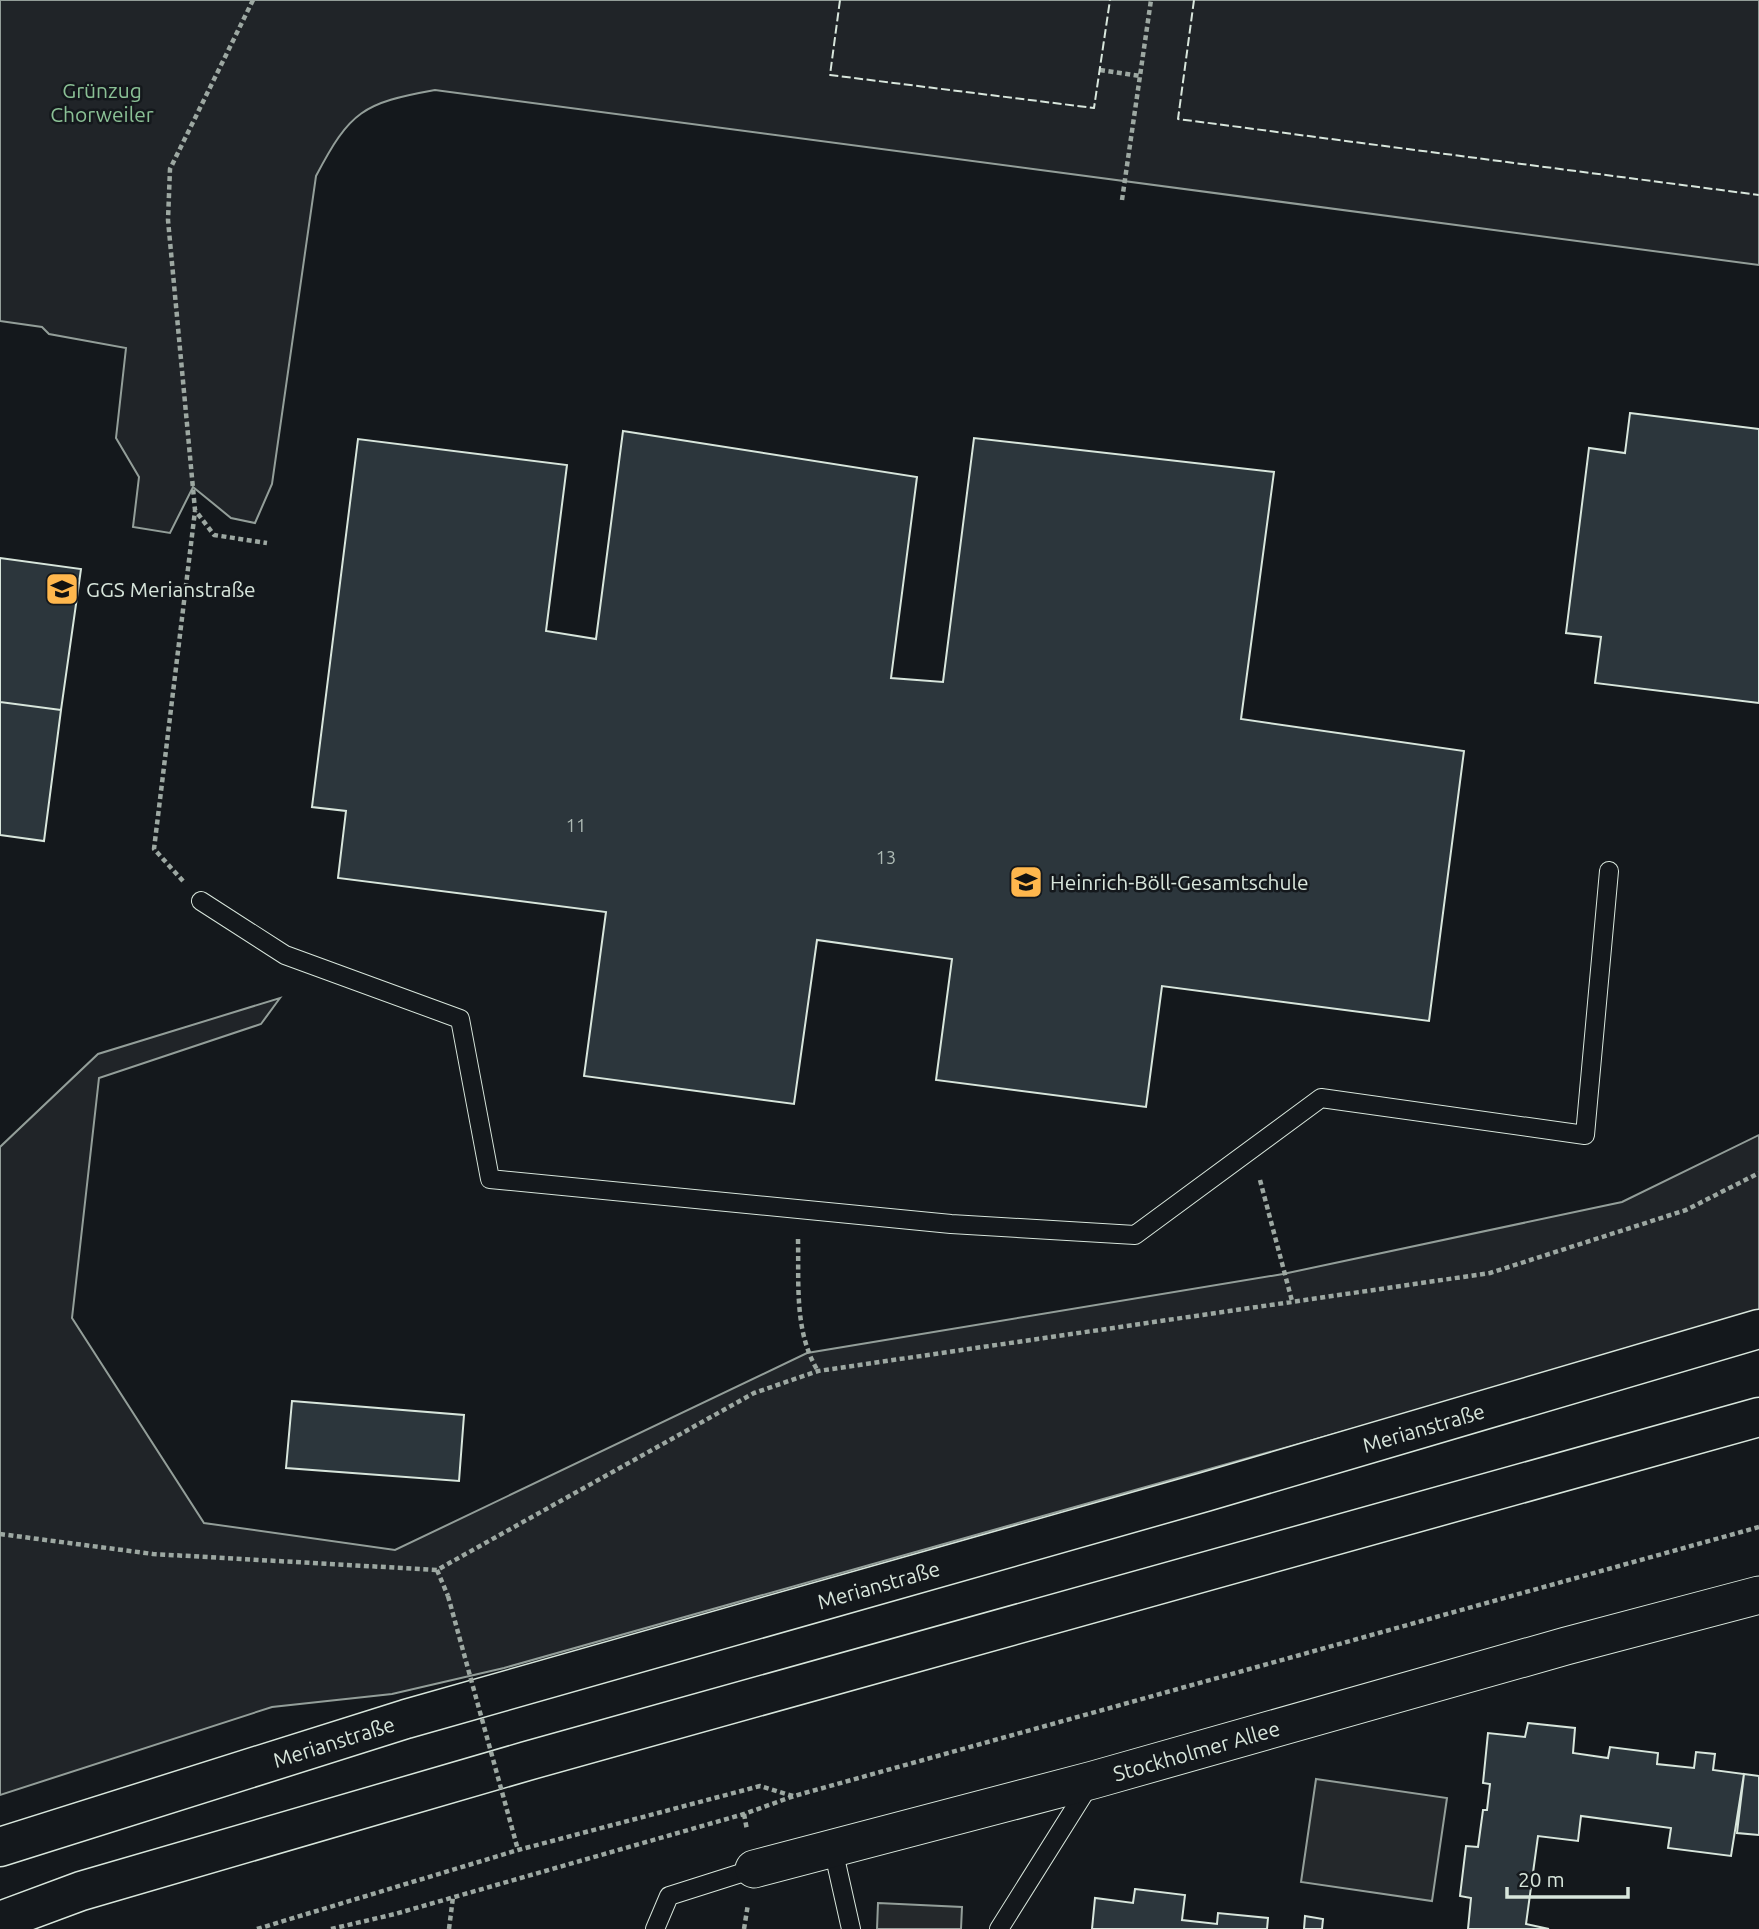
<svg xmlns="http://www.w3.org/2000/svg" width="1759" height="1929" font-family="Ubuntu,sans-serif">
<rect width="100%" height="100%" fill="#14181c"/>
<!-- green -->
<path fill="#202428" stroke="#939e99" stroke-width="2" d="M0 0H1759V265L435 90C363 103 350 111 316 176L272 484 255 523 231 518 193 487 170 533 133 527 139 477 116 438 126 348 49 334 42 327 0 321Z
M280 998 261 1024 99 1078 72 1318 204 1523 395 1550 807 1353 1283 1274 1622 1202 1759 1135V1314L504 1668 392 1694 272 1707 0 1795V1147L98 1054Z"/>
<!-- parking -->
<path fill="#24282b" stroke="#939e99" stroke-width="2" d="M1316 1779 1447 1798 1432 1901 1301 1882Z
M878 1903 962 1907 961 1929H877Z"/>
<!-- building -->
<path fill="#2c363c" stroke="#d8e6dc" stroke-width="2" d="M1630 413 1759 429V703L1595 683 1601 637 1566 633 1589 448 1625 453Z
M623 431 917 477 891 678 943 682 974 438 1274 472 1241 719 1464 751 1429 1021 1162 986 1146 1107 936 1080 952 959 817 940 794 1104 584 1076 606 912 338 878 346 811 312 807 358 439 567 465 546 631 596 639Z
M0 558 81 569 61 710 0 702Z
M0 702 61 710 44 841 0 835Z
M292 1401 464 1415 459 1481 286 1468Z
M1528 1723 1575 1728 1573 1753 1608 1758 1610 1747 1658 1753 1657 1764 1694 1768 1696 1752 1715 1754 1713 1770 1744 1774 1731 1856 1668 1848 1671 1828 1581 1816 1578 1841 1538 1836 1526 1924 1549 1929H1468L1471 1898 1460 1896 1466 1846 1478 1847 1483 1810H1487L1490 1784 1483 1783 1488 1733 1525 1737Z
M1744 1774 1759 1776V1835L1737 1833Z
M1135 1889 1185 1895 1182 1920 1217 1924 1218 1913 1268 1918 1267 1929H1092L1095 1898 1133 1903Z
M1305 1916 1323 1919 1322 1929H1304Z"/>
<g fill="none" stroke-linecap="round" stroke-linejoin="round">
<defs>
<path id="service" d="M201 901 285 955 460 1019 490 1179 951 1224 1135 1235 1321 1098 1585 1135 1609 871
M833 1849 851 1929
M655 1929 669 1896 754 1869
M999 1929 1090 1784"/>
<g id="minor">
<path id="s1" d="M754 1869 1093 1780 1566 1646 1759 1595"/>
</g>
<g id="primary">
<path id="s2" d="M0 1847 406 1719 1205 1492 1759 1329"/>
<path d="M0 1921 81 1891 527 1761 1759 1417"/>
</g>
</defs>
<!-- service casing -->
<use href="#service" stroke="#d8e6dc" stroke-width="20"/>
<!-- minor casing -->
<use href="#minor" stroke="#d8e6dc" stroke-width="39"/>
<!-- primary casing -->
<use href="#primary" stroke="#d8e6dc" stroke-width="41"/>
<!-- path -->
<path stroke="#9da8a2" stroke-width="4.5" stroke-dasharray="5 3.5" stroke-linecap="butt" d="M253 0 170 169 168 220 195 510 214 535 267 543
M1100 70 1140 76
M1122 200 1151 0
M183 881 154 849 195 511
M1260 1180 1292 1301
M798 1239C799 1284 794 1332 818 1371
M0 1534 153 1554 437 1570 754 1393 818 1371 1490 1273 1686 1210 1759 1173
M437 1570 448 1596
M744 1814 747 1830
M257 1929 518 1850 760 1786 793 1796
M331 1929 395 1914 744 1814 794 1796 1759 1527
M449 1929 453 1897
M744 1929 748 1904"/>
<!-- service -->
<use href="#service" stroke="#14181c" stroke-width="18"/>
<!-- minor -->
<use href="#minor" stroke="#14181c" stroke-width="37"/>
<!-- primary -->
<use href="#primary" stroke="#14181c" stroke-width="38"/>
<!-- path-bridge -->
<path stroke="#9da8a2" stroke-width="4.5" stroke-dasharray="5 3.5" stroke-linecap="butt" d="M448 1596 518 1850"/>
<!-- fence -->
<path stroke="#d8e6dc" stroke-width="2" stroke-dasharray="9 3.5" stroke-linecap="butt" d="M840 0 830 75 1094 108 1110 0
M1194 0 1178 119 1759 195"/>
</g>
<!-- icons -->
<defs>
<symbol id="school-square" viewBox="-11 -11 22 22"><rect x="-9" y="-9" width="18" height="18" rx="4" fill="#ffb74d" stroke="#14181c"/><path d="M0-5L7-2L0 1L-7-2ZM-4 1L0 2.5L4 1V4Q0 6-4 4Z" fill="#111"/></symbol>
</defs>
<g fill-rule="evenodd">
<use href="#school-square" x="43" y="570" width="38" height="38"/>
<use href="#school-square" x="1007" y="863" width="38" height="38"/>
</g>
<g text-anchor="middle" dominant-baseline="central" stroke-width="5" stroke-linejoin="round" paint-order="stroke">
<!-- number labels -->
<g font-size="18" fill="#adbab4">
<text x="576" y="825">11</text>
<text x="886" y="857">13</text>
</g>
<!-- park labels -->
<g font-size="21" fill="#8ac095" stroke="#14181c">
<text x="102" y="90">Grünzug<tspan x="102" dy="24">Chorweiler</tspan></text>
</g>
<!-- poi labels -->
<g font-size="21" fill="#d8e6dc" stroke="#14181c" text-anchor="start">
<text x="86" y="589">GGS Merianstraße</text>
<text x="1050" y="882">Heinrich-Böll-Gesamtschule</text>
</g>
<!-- street labels -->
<g font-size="21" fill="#d8e6dc" stroke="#14181c">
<text stroke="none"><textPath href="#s2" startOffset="1484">Merianstraße</textPath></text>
<text stroke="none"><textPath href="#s2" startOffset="917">Merianstraße</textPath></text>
<text stroke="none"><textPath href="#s2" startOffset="350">Merianstraße</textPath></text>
<text stroke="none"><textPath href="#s1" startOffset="458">Stockholmer Allee</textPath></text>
</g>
</g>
<!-- scale -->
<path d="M1507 1887v10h121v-10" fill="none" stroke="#d8e6dc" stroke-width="3.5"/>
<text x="1518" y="1887" font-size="21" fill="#d8e6dc" stroke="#14181c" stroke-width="5" paint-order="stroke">20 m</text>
</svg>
